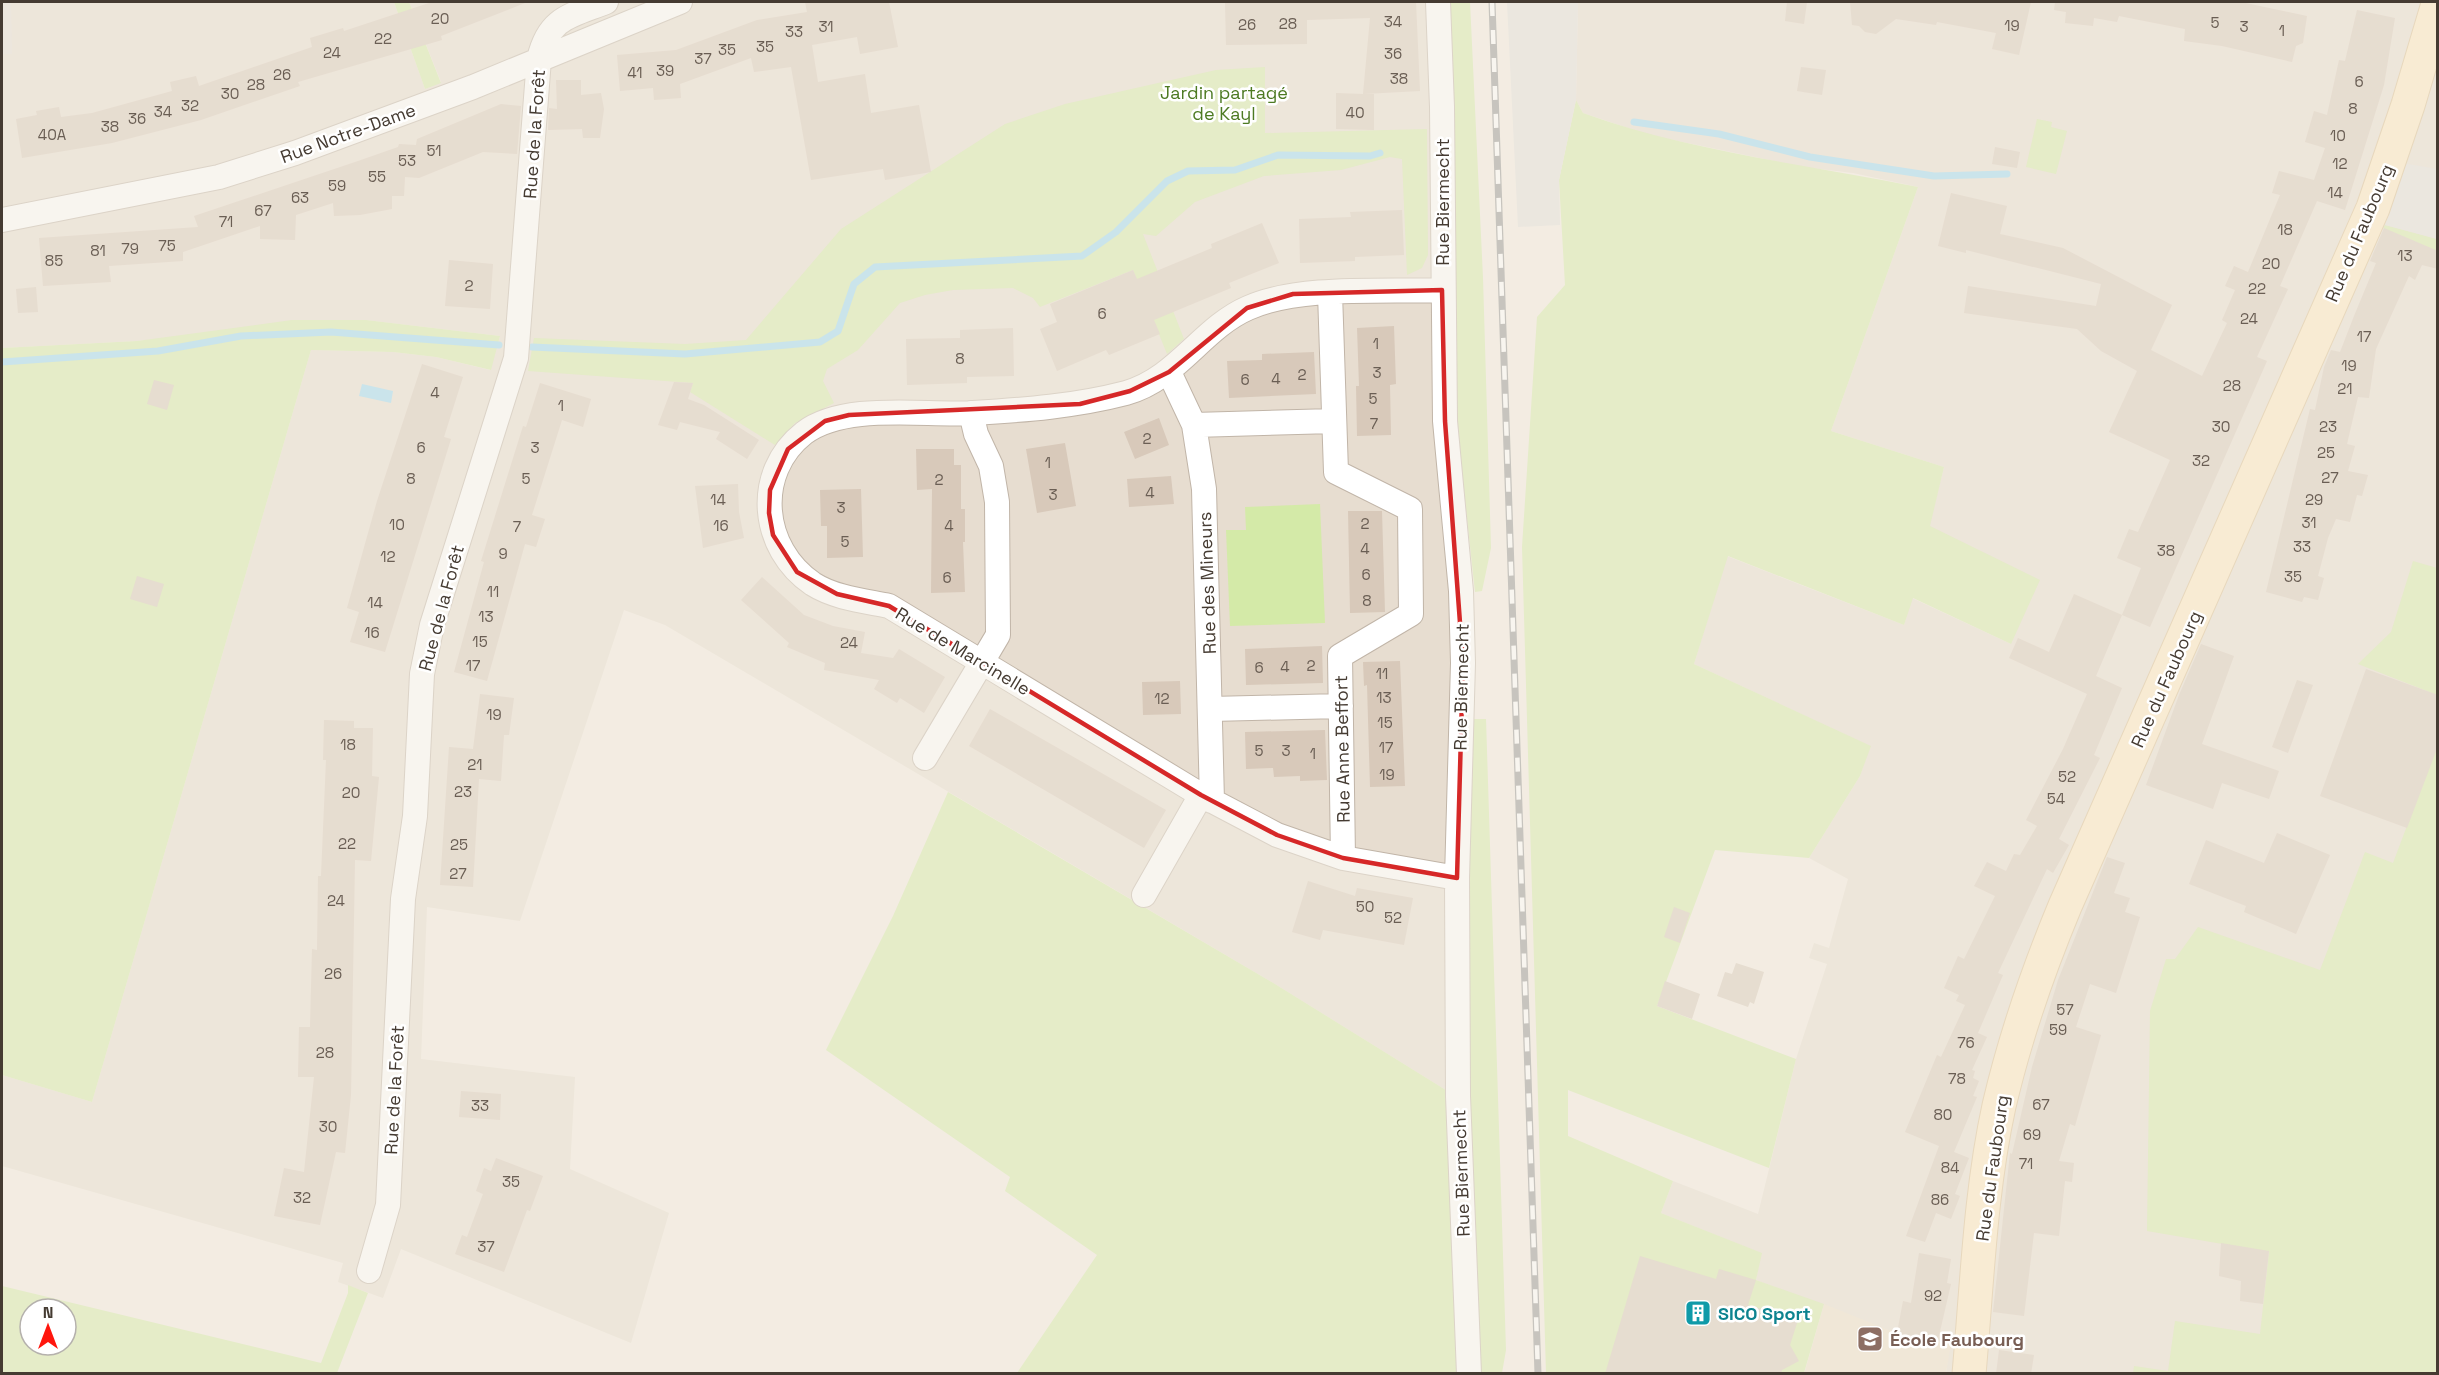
<svg xmlns="http://www.w3.org/2000/svg" width="2439" height="1375" font-family="'Space Grotesk',sans-serif">
<rect width="100%" height="100%" fill="#f3ece2"/>
<!-- residential -->
<path fill="#e7ddd0" d="M2 2H394L425 89 441 82 409 2H1436L1453 502 1449 1092 1275 984 665 625 624 610 520 921 427 907 421 1059 575 1077 570 1169 669 1213 631 1343 401 1249 383 1298 338 1282 343 1263 2 1166V1075L92 1102 311 350 393 352 436 357 490 370 500 336 366 320 137 341 2 348Z
M1578 2H2437V1373H1946L1950 1344 1901 1335 1756 1280 1761 1253 1661 1213 1673 1181 1758 1214 1796 1059 1827 964 1809 958 1814 943 1829 948 1848 879 1809 858 1860 776 1870 746 1694 664 1727 556 1904 625 1912 598 2011 644 1929 526 1944 467 1831 431 1918 187 1853 173 1803 167 1649 135 1583 113 1576 100Z"/>
<!-- industrial -->
<path fill="#e4ddd8" d="M2 2H11L12 54H2Z"/>
<!-- education -->
<path fill="#ede0cb" d="M1824 1304 1901 1335 1951 1344 1946 1373 1804 1374Z"/>
<!-- green -->
<path fill="#d4eaa8" fill-rule="evenodd" d="M394 2H409L441 83 425 89Z
M1444 2H1470L1483 278 1491 548 1482 591 1475 592 1456 418Z
M1265 67V133L1427 129 1428 255 1422 268 1407 275 1402 159 1390 157 1341 170 1264 176 1195 202 1156 236 1143 234 1184 339 1167 354 1133 270 1040 307 1033 298 1013 288 953 290 925 295 900 303 858 350 827 369 823 381 834 403 795 423 775 445 690 392 693 383 528 371 534 338 685 344 746 340 841 229 1005 124 1065 104 1158 83 1216 70Z
M1576 100 1583 113C1691 152 1806 164 1918 187L1831 431 1944 467 1930 526 2040 580 2011 644 1913 598 1904 625 1728 556 1694 664 1871 746 1860 776 1809 858 1715 850 1657 1006 1796 1059 1769 1168 1568 1090V1136L1673 1181 1661 1213 1762 1253 1756 1280 1824 1304 1804 1373H1546L1522 547 1537 317 1565 285 1559 180Z
M2037 119 2052 122 2051 127 2067 131 2056 174 2026 167Z
M2385 225 2437 239V251L2383 228Z
M292 320H366L500 336 491 370 436 357 393 352 311 350 92 1102 2 1075V348L137 341Z
M1320 504 1325 623 1230 626 1226 530H1246L1245 507Z
M2413 561 2437 568V695L2358 664 2391 632Z
M1472 719H1486L1506 1350 1502 1373 1469 1374 1458 1096Z
M2437 746V1373L2133 1374 2134 1366 2168 1371 2175 1321 2260 1334 2269 1252 2147 1231 2150 1011 2166 959H2175L2198 927 2320 970 2365 852 2393 863Z
M948 792 1275 984 1449 1092 1461 1373H1017L1097 1255 1005 1191 1010 1177 826 1050 893 916Z
M348 1285 368 1293 337 1373H2V1286L321 1363 348 1293ZM30 1309H66V1345H30Z"/>
<!-- parking -->
<path fill="#e2dfdc" d="M1507 2H1578L1576 100 1559 180 1560 225 1518 227Z
M2403 163 2437 169V239L2385 225Z"/>
<!-- water -->
<path fill="#99daf5" d="M362 384 393 391 391 403 359 396Z"/>
<g fill="none" stroke-linecap="round" stroke-linejoin="round">
<!-- stream -->
<path stroke="#99daf5" stroke-width="7" d="M1634 122 1719 134 1810 157 1934 176 2007 174
M532 347 685 354 820 342 838 331 854 284 875 267 1082 256 1116 232 1167 181 1188 171 1235 170 1278 155 1370 156 1380 153
M2 362 158 351 241 336 331 332 499 345"/>
</g>
<!-- building -->
<path fill="#d8c9ba" d="M432 2 525 3 441 36 442 40 298 82 300 86 201 120 112 143 22 158 16 119 37 115 36 111 59 107 61 117 92 113 172 91 170 82 196 76 199 86 312 47 310 38 343 28 344 31Z
M805 2H889L898 47 860 54 857 37 812 45 818 82 865 74 871 113 919 105 931 172 885 180 883 169 811 180 791 67 754 72 751 58 680 84 681 98 654 100 653 88 620 91 617 55 676 50 757 20 807 12Z
M1416 2 1420 91 1364 94H1374V130L1336 129V93L1363 94 1370 18 1307 20V44L1226 45 1225 3Z
M1787 2H1807L1804 24 1785 21Z
M1850 2H2031L2019 55 1992 49 1996 33 1937 22 1936 25 1896 19 1876 34 1865 32 1859 26 1852 25Z
M2055 2H2241L2307 16 2303 43 2296 46 2292 62 2222 46 2184 41 2185 29 2119 16 2117 22 2094 18 2093 26 2065 23 2066 12 2054 10Z
M2357 10 2395 18 2384 85 2345 210 2317 201 2280 286 2288 289 2257 357 2267 361 2150 627 2122 615 2141 568 2117 558 2129 529 2138 532 2170 460 2109 432 2137 371 2101 351 2077 329 1964 313 1968 286 2096 306 2101 284 1966 250V253L1938 246 1951 193 2007 206 2000 234 2063 248 2172 305 2151 350 2202 376 2227 323 2222 320 2235 290 2225 286 2234 266 2248 272 2280 195 2272 193 2279 171 2314 180 2325 148 2305 142 2314 111 2327 115 2339 60 2345 61Z
M1801 67 1826 70 1822 95 1797 91Z
M556 80H581V95L601 93 604 109 600 138H583L582 129 548 130 549 108 557 109Z
M501 104 521 106 517 154 483 152 419 178 405 177 404 196H392V209L360 215 334 216 333 203 296 215 295 240 260 239V226L183 252V261L109 266 111 282 43 286 39 238 198 227 194 216 358 161 398 147 399 144 416 145 417 139Z
M1995 147 2020 152 2017 168 1992 164Z
M1402 210 1404 255 1355 257V261L1300 263 1299 219 1351 217 1350 212Z
M1262 223 1279 263 1229 283 1231 288 1154 320 1160 334 1109 355 1106 350 1057 371 1040 329 1057 322 1050 304 1133 270 1137 279 1212 248 1211 244Z
M2384 228 2438 251V269L2422 265 2415 280 2409 276 2376 349 2369 398 2358 397 2347 444 2355 446 2348 471 2368 475 2362 496 2357 495 2350 522 2336 519 2328 538 2318 576 2324 578 2318 600 2304 597 2302 602 2266 592 2310 409 2315 410 2324 367 2331 350 2340 352 2354 316 2376 263 2370 261Z
M449 260 493 264 490 309 445 306Z
M36 287 38 312 18 313 16 289Z
M1394 326 1396 384 1390 385 1391 435 1357 436 1356 386H1359L1357 328Z
M1013 328 1014 376 967 377V383L907 385 906 339 960 338V330Z
M1314 352 1316 394 1229 398 1227 361 1262 360V354Z
M422 364 463 377 444 437 451 439 385 652 350 642 359 612 347 608 377 501Z
M154 380 174 385 167 410 147 404Z
M674 382 693 383 688 399 704 405 759 440 747 459 716 439 720 432 680 422 677 430 658 425Z
M540 383 591 399 583 427 562 420 532 515 545 519 536 547 525 544 487 681 454 672 484 562 481 561 523 426 526 427Z
M1159 418 1169 445 1135 459 1124 432Z
M1065 443 1076 506 1037 513 1026 449Z
M916 449H954V465H961V509H965V542H963L965 592 931 593 932 489 917 490Z
M1171 476 1174 504 1129 507 1127 479Z
M738 484 739 512 744 538 703 548 695 486Z
M861 489 863 557 827 558V526H821L820 490Z
M1348 511H1382L1385 612 1350 613Z
M137 576 164 584 157 607 130 599Z
M762 577 804 615 833 626 865 632 861 653 893 658 899 649 945 677 924 713 900 698 897 703 874 689 879 680 824 670 825 663 787 647 789 643 741 600Z
M2074 594 2122 615 2096 676 2122 688 2094 755 2100 758 2059 839 2069 845 2053 873 2047 869 1998 973 2003 975 1978 1033 1987 1037 1972 1070 1975 1071 1973 1078 1979 1081 1973 1096 1977 1097 1954 1152 1969 1158 1955 1194 1960 1196 1951 1219 1936 1213 1925 1242 1906 1236 1939 1146 1905 1132 1937 1055 1941 1057 1965 1005 1956 1001 1959 995 1944 988 1958 956 1964 959 1995 896 1974 886 1987 862 2006 871 2014 854 2020 855 2037 826 2026 820 2063 749 2087 694 2009 658 2018 638 2049 652Z
M2201 644 2234 656 2202 744 2279 771 2269 799 2222 783 2213 809 2146 785 2179 695Z
M1322 646 1323 683 1246 685 1245 649Z
M1400 661 1405 786 1370 787 1367 685 1364 686 1363 662Z
M2366 669 2438 695V746L2407 828 2320 796Z
M2297 680 2313 685 2288 753 2272 747Z
M1180 681 1181 714 1143 715 1142 682Z
M480 694 514 698 509 735H504L501 781 479 779 473 887 440 885 449 747 473 749Z
M990 709 1166 810 1144 848 969 746Z
M324 720 354 721V728H373L372 776 379 777 371 861 355 860 351 1095 345 1153 336 1152 320 1225 274 1216 284 1168 304 1172 314 1077H298L299 1027H310L312 949 317 950 318 876H321L326 760H323Z
M1325 730 1327 780 1300 781V776L1274 777 1273 768 1246 769 1245 732Z
M2277 833 2330 855 2296 934 2244 912 2246 906 2189 884 2206 840 2264 863Z
M2107 857 2125 863 2114 893 2130 898 2125 912 2140 917 2116 993 2090 984 2076 1027 2101 1035 2075 1126 2070 1124 2059 1161 2074 1163 2072 1182 2065 1181 2059 1236 2034 1233 2024 1316 1993 1312 2010 1153 2012 1154 2032 1067 2058 980Z
M1308 881 1355 896 1357 888 1413 898 1404 945 1323 930 1320 940 1292 932Z
M1674 907 1690 913 1680 943 1664 937Z
M1736 963 1764 972 1754 1004 1750 1002 1748 1007 1717 996 1725 972 1732 974Z
M1665 981 1700 994 1692 1019 1657 1006Z
M461 1091 501 1094 500 1120 459 1117Z
M496 1158 543 1176 530 1211 527 1210 504 1272 455 1254 462 1235 467 1237 483 1194 476 1191 484 1168 491 1171Z
M2221 1243 2269 1251 2263 1304 2240 1301 2241 1281 2219 1276Z
M1919 1253 1951 1259 1947 1283 1951 1284 1938 1340 1897 1333 1903 1301 1911 1303Z
M1640 1256 1716 1279 1719 1269 1756 1280 1748 1305 1798 1320 1790 1345 1799 1361 1782 1370 1781 1374H1605Z
M1999 1350 2034 1355 2031 1374H1996Z"/>
<g fill="none" stroke-linecap="round" stroke-linejoin="round">
<defs>
<path id="minor" d="M1438 2 1442 107 1445 421 1461 591 1463 663 1457 878 1458 1096 1469 1374
M2 220 219 177 295 153 473 87 680 2
M1442 290C1386 292 1299 285 1248 308 1202 328 1177 379 1126 393 1076 406 1025 410 973 413 924 416 845 402 804 433 753 473 761 549 813 584 835 598 865 601 889 606L1201 795 1277 835 1343 858 1457 878
M1330 293 1336 472 1410 509 1411 614 1340 656 1343 858
M1169 372 1194 425 1204 489 1212 801
M1194 425 1334 421
M1211 709 1341 706
M925 758 998 635 997 502 991 466 976 434 971 413
M1144 895 1201 795
M369 1271 388 1205 403 899 415 816 422 674 432 625 516 358 539 59C549 17 570 16 606 2"/>
<path id="secondary" d="M1969 1374C1977 1285 1980 1193 1999 1106 2015 1037 2038 971 2065 906L2373 208 2408 105 2438 4"/>
</defs>
<!-- minor casing -->
<use href="#minor" stroke="#c1b5a8" stroke-width="26"/>
<!-- secondary casing -->
<use href="#secondary" stroke="#dabe90" stroke-width="35"/>
<!-- minor -->
<use href="#minor" stroke="#fff" stroke-width="24"/>
<!-- secondary -->
<use href="#secondary" stroke="#ffe9c0" stroke-width="33"/>
<defs>
<path id="rail" d="M1492 2 1538 1374"/>
</defs>
<!-- rail casing -->
<use href="#rail" stroke="#939393" stroke-width="7"/>
<!-- rail -->
<use href="#rail" stroke="#fff" stroke-width="4.5" stroke-dasharray="14" stroke-linecap="butt"/>
</g>
<!-- marked area -->
<path d="M0 0H2439V1375H0ZM1442 290 1445 421 1463 663 1457 878 1343 858 1277 835 1201 795 889 606 837 594 797 572 773 535 769 513 770 490 788 449 825 421 849 415 1080 404 1130 391 1169 372 1247 308 1293 294Z" fill="#f3ece2" fill-opacity=".55" fill-rule="evenodd"/>
<path fill="none" stroke="#d62828" stroke-width="4.5" stroke-linejoin="round" d="M1442 290 1445 421 1463 663 1457 878 1343 858 1277 835 1201 795 889 606 837 594 797 572 773 535 769 513 770 490 788 449 825 421 849 415 1080 404 1130 391 1169 372 1247 308 1293 294Z"/>
<!-- icons -->
<defs>
<symbol id="building-square" viewBox="-11 -11 22 22"><rect x="-9" y="-9" width="18" height="18" rx="4" fill="#0f9aa8" stroke="#fff"/><path d="M-4-6H4V6H1V3H-1V6H-4ZM-2.5-4.3h1.7v1.8h-1.7ZM.8-4.3h1.7v1.8H.8ZM-2.5-1h1.7V.8h-1.7ZM.8-1h1.7V.8H.8Z" fill="#fff"/></symbol>
<symbol id="school-square" viewBox="-11 -11 22 22"><rect x="-9" y="-9" width="18" height="18" rx="4" fill="#8d6e63" stroke="#fff"/><path d="M0-5L7-2L0 1L-7-2ZM-4 1L0 2.5L4 1V4Q0 6-4 4Z" fill="#fff"/></symbol>
</defs>
<g fill-rule="evenodd">
<use href="#building-square" x="1683" y="1298" width="30" height="30"/>
<use href="#school-square" x="1855" y="1324" width="30" height="30"/>
</g>
<g text-anchor="middle" dominant-baseline="central" stroke-width="5" stroke-linejoin="round" paint-order="stroke">
<!-- number labels -->
<g font-size="15" fill="#6a5e54">
<text x="440" y="18">20</text>
<text x="1393" y="21">34</text>
<text x="2215" y="22">5</text>
<text x="1288" y="23">28</text>
<text x="1247" y="24">26</text>
<text x="2012" y="25">19</text>
<text x="826" y="26">31</text>
<text x="2244" y="26">3</text>
<text x="2282" y="30">1</text>
<text x="794" y="31">33</text>
<text x="383" y="38">22</text>
<text x="765" y="46">35</text>
<text x="727" y="49">35</text>
<text x="332" y="52">24</text>
<text x="1393" y="53">36</text>
<text x="703" y="58">37</text>
<text x="665" y="70">39</text>
<text x="635" y="72">41</text>
<text x="282" y="74">26</text>
<text x="1399" y="78">38</text>
<text x="2359" y="81">6</text>
<text x="256" y="84">28</text>
<text x="230" y="93">30</text>
<text x="190" y="105">32</text>
<text x="2353" y="108">8</text>
<text x="163" y="111">34</text>
<text x="1355" y="112">40</text>
<text x="137" y="118">36</text>
<text x="110" y="126">38</text>
<text x="52" y="134">40A</text>
<text x="2338" y="135">10</text>
<text x="434" y="150">51</text>
<text x="407" y="160">53</text>
<text x="2340" y="163">12</text>
<text x="377" y="176">55</text>
<text x="337" y="185">59</text>
<text x="2335" y="192">14</text>
<text x="300" y="197">63</text>
<text x="263" y="210">67</text>
<text x="226" y="221">71</text>
<text x="2285" y="229">18</text>
<text x="167" y="245">75</text>
<text x="130" y="248">79</text>
<text x="98" y="250">81</text>
<text x="2405" y="255">13</text>
<text x="54" y="260">85</text>
<text x="2271" y="263">20</text>
<text x="469" y="285">2</text>
<text x="2257" y="288">22</text>
<text x="1102" y="313">6</text>
<text x="2249" y="318">24</text>
<text x="2364" y="336">17</text>
<text x="1376" y="343">1</text>
<text x="960" y="358">8</text>
<text x="2349" y="365">19</text>
<text x="1377" y="372">3</text>
<text x="1302" y="374">2</text>
<text x="1276" y="378">4</text>
<text x="1245" y="379">6</text>
<text x="2232" y="385">28</text>
<text x="2345" y="388">21</text>
<text x="435" y="392">4</text>
<text x="1373" y="398">5</text>
<text x="561" y="405">1</text>
<text x="1374" y="423">7</text>
<text x="2221" y="426">30</text>
<text x="2328" y="426">23</text>
<text x="1147" y="438">2</text>
<text x="421" y="447">6</text>
<text x="535" y="447">3</text>
<text x="2326" y="452">25</text>
<text x="2201" y="460">32</text>
<text x="1048" y="462">1</text>
<text x="2330" y="477">27</text>
<text x="411" y="478">8</text>
<text x="526" y="478">5</text>
<text x="939" y="479">2</text>
<text x="1150" y="492">4</text>
<text x="1053" y="494">3</text>
<text x="718" y="499">14</text>
<text x="2314" y="499">29</text>
<text x="841" y="507">3</text>
<text x="2309" y="522">31</text>
<text x="1365" y="523">2</text>
<text x="397" y="524">10</text>
<text x="721" y="525">16</text>
<text x="949" y="525">4</text>
<text x="517" y="526">7</text>
<text x="845" y="541">5</text>
<text x="2302" y="546">33</text>
<text x="1365" y="548">4</text>
<text x="2166" y="550">38</text>
<text x="503" y="553">9</text>
<text x="388" y="556">12</text>
<text x="1366" y="574">6</text>
<text x="2293" y="576">35</text>
<text x="947" y="577">6</text>
<text x="493" y="591">11</text>
<text x="1367" y="600">8</text>
<text x="375" y="602">14</text>
<text x="486" y="616">13</text>
<text x="372" y="632">16</text>
<text x="480" y="641">15</text>
<text x="849" y="642">24</text>
<text x="473" y="665">17</text>
<text x="1311" y="665">2</text>
<text x="1285" y="666">4</text>
<text x="1259" y="667">6</text>
<text x="1382" y="673">11</text>
<text x="1384" y="697">13</text>
<text x="1162" y="698">12</text>
<text x="494" y="714">19</text>
<text x="1385" y="722">15</text>
<text x="348" y="744">18</text>
<text x="1386" y="747">17</text>
<text x="1259" y="750">5</text>
<text x="1286" y="750">3</text>
<text x="1313" y="753">1</text>
<text x="475" y="764">21</text>
<text x="1387" y="774">19</text>
<text x="2067" y="776">52</text>
<text x="463" y="791">23</text>
<text x="351" y="792">20</text>
<text x="2056" y="798">54</text>
<text x="347" y="843">22</text>
<text x="459" y="844">25</text>
<text x="458" y="873">27</text>
<text x="336" y="900">24</text>
<text x="1365" y="906">50</text>
<text x="1393" y="917">52</text>
<text x="333" y="973">26</text>
<text x="2065" y="1009">57</text>
<text x="2058" y="1029">59</text>
<text x="1966" y="1042">76</text>
<text x="325" y="1052">28</text>
<text x="1957" y="1078">78</text>
<text x="2041" y="1104">67</text>
<text x="480" y="1105">33</text>
<text x="1943" y="1114">80</text>
<text x="328" y="1126">30</text>
<text x="2032" y="1134">69</text>
<text x="2026" y="1163">71</text>
<text x="1950" y="1167">84</text>
<text x="511" y="1181">35</text>
<text x="302" y="1197">32</text>
<text x="1940" y="1199">86</text>
<text x="486" y="1246">37</text>
<text x="1933" y="1295">92</text>
</g>
<!-- park labels -->
<g font-size="18" fill="#4d7a22" stroke="#fff">
<text x="1224" y="92">Jardin partagé<tspan x="1224" dy="21">de Kayl</tspan></text>
</g>
<!-- street labels -->
<g font-size="18" fill="#453b32" stroke="#fff">
<text transform="translate(348 133) rotate(-20)">Rue Notre-Dame</text>
<text transform="translate(534 134) rotate(-86)">Rue de la Forêt</text>
<text transform="translate(1442 202) rotate(-90)">Rue Biermecht</text>
<text transform="translate(2359 233) rotate(-67)">Rue du Faubourg</text>
<text transform="translate(1207 583) rotate(-92)">Rue des Mineurs</text>
<text transform="translate(441 608) rotate(-75)">Rue de la Forêt</text>
<text transform="translate(963 651) rotate(31)">Rue de Marcinelle</text>
<text transform="translate(2166 679) rotate(-66)">Rue du Faubourg</text>
<text transform="translate(1461 687) rotate(-89)">Rue Biermecht</text>
<text transform="translate(1342 749) rotate(-91)">Rue Anne Beffort</text>
<text transform="translate(394 1090) rotate(-87)">Rue de la Forêt</text>
<text transform="translate(1992 1168) rotate(-82)">Rue du Faubourg</text>
<text transform="translate(1461 1173) rotate(-92)">Rue Biermecht</text>
</g>
<!-- culture labels -->
<g font-size="18" font-weight="bold" fill="#0d838f" stroke="#fff" text-anchor="start">
<text x="1718" y="1313">SICO Sport</text>
</g>
<!-- education labels -->
<g font-size="18" font-weight="bold" fill="#785e54" stroke="#fff" text-anchor="start">
<text x="1890" y="1339">École Faubourg</text>
</g>
</g>
<!-- border -->
<rect width="2439" height="1375" fill="none" stroke="#453b32" stroke-width="6"/>
<!-- north arrow -->
<g transform="translate(48 1327)"><circle r="28" fill="#ffffff" stroke="#b5b1ad" stroke-width="1.5"/>
<path d="M0-4.5L10 22L0 15L-10 22Z" fill="#ff160d"/>
<text y="-9" font-size="16" font-weight="bold" text-anchor="middle" fill="#453b32">N</text>
</g>
</svg>
